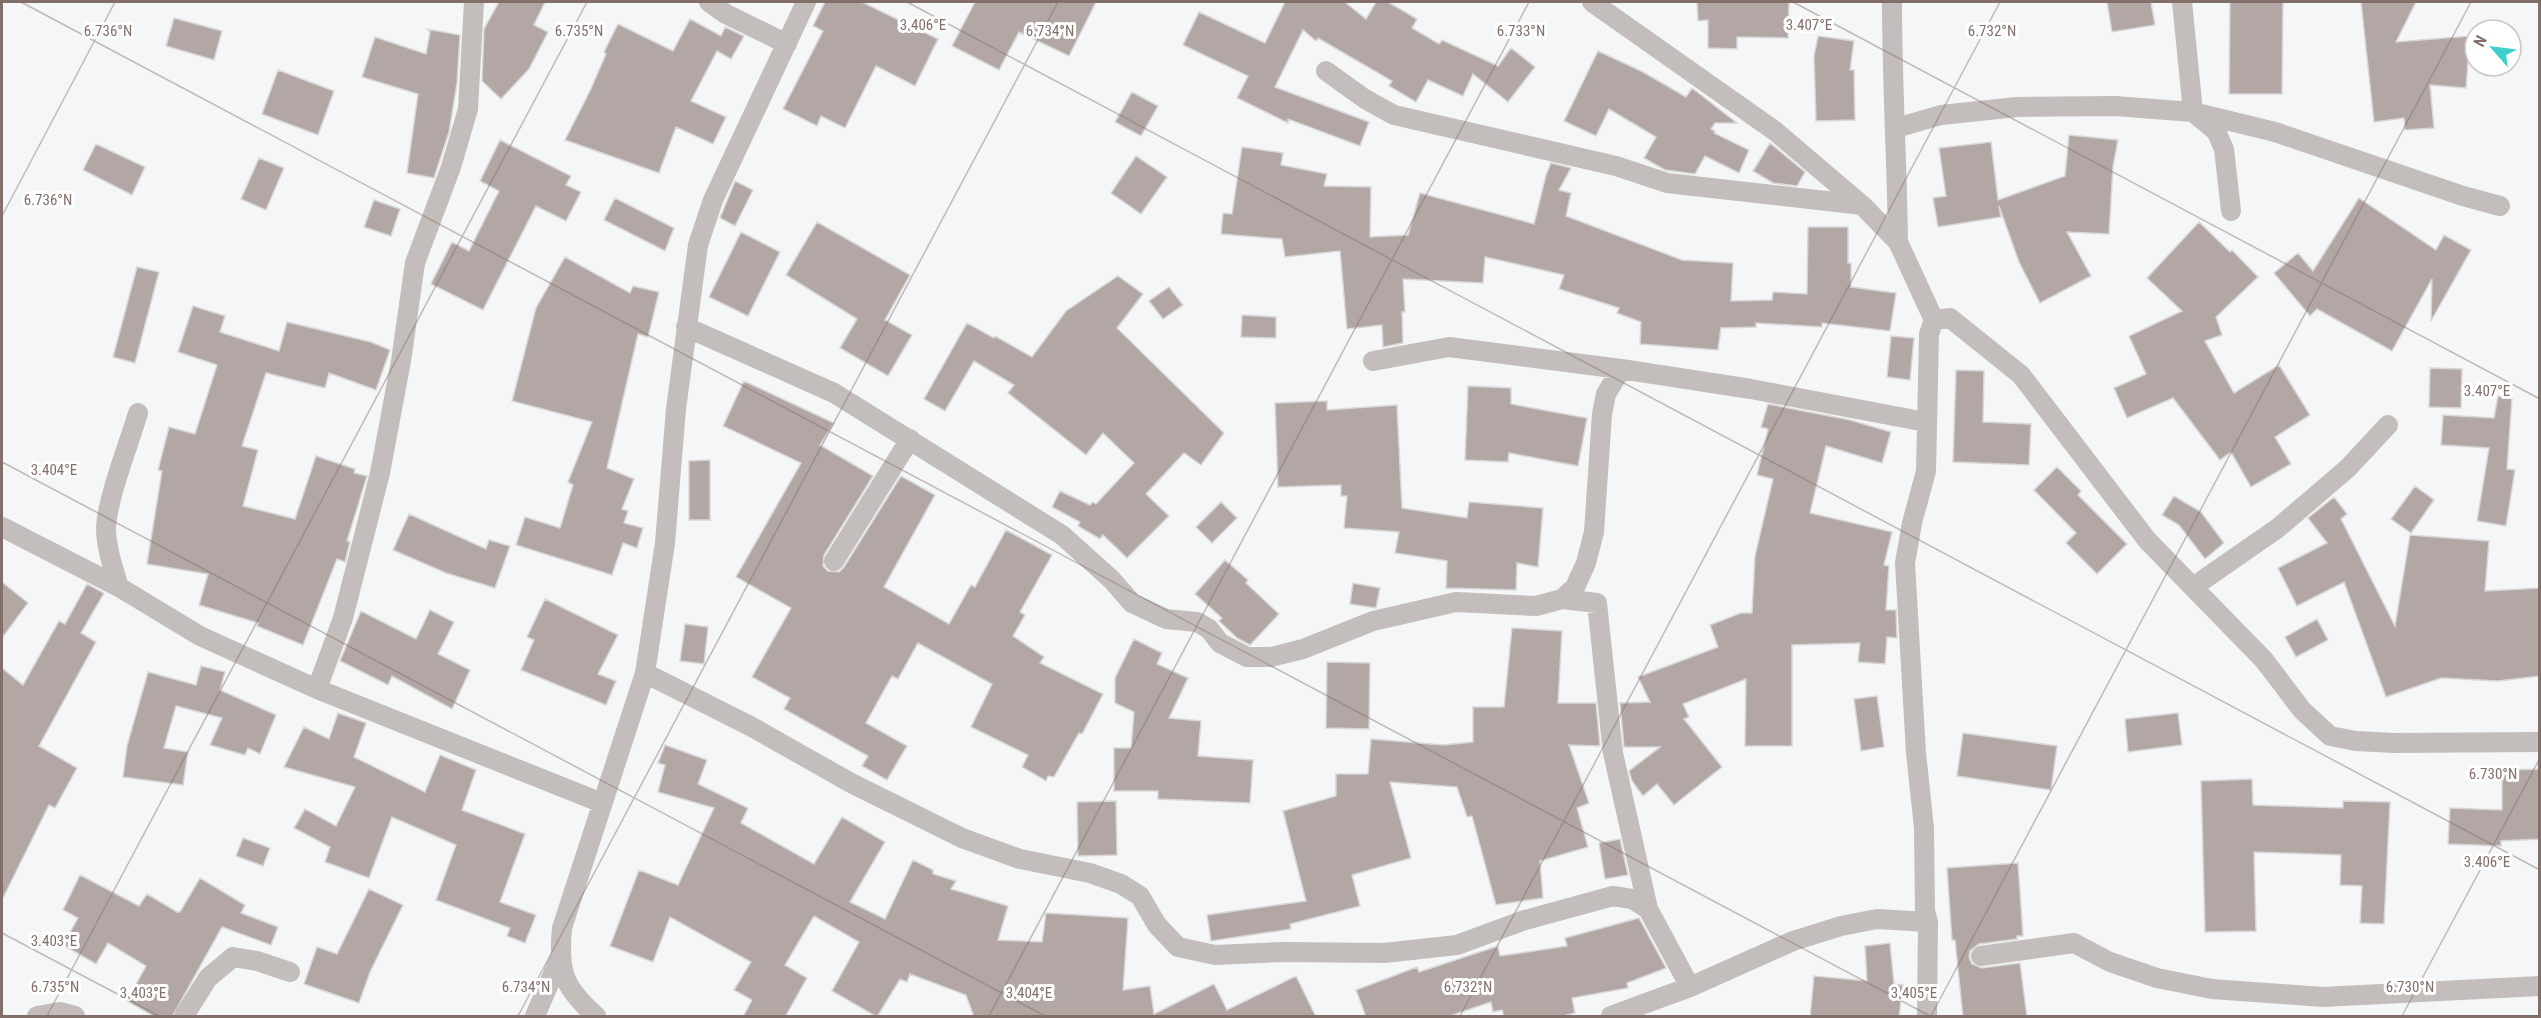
<svg xmlns="http://www.w3.org/2000/svg" width="2541" height="1018" font-family="'Roboto Condensed',sans-serif">
<rect width="100%" height="100%" fill="#f5f6f8"/>
<!-- building -->
<path fill="#b2a7a5" stroke="#d8d8d9" stroke-width="1.5" d="M499 2H545L534 25 548 32 529 69 501 99 482 81 484 29Z
M825 2H862L938 39 915 86 876 66 845 128 821 116 817 126 783 109 823 31 813 26Z
M975 2H1096L1069 56 1019 32 999 70 952 46Z
M1285 2H1345L1366 19 1376 2H1388L1417 19 1412 28 1439 44 1442 40 1498 66 1511 48 1535 67 1508 102 1473 74 1463 96 1428 80 1416 102 1389 86 1392 81 1318 38 1316 41 1303 30 1275 87 1369 122 1360 146 1288 119V123L1237 98 1248 76 1183 45 1199 12 1265 43Z
M1697 2H1789L1788 38 1737 37V49L1708 48V20L1698 21Z
M2107 2H2151L2155 25 2112 32Z
M2230 2H2283L2282 94H2229Z
M2361 2H2416L2396 42 2470 36 2466 88 2430 85 2434 128 2405 130 2404 118 2374 122Z
M174 18 222 31 214 60 166 46Z
M690 19 721 36 725 27 744 36 731 59 717 51 691 101 726 117 713 144 676 127 659 173 565 140 590 91 606 54 604 52 618 24 673 51Z
M427 29 460 35 457 83 449 132 434 178 407 173 418 94 362 77 375 37 426 54 430 32Z
M1818 36 1854 41 1850 70H1854L1855 120 1816 121 1814 56Z
M1598 51 1643 72 1686 97 1692 88 1737 123H1715L1711 129 1715 131 1714 133 1749 150 1739 173 1705 156 1695 174 1665 170 1644 158 1656 137 1609 109 1596 136 1564 121Z
M278 70 334 91 318 135 262 114Z
M1132 92 1158 106 1141 136 1115 122Z
M2069 135 2118 140 2113 167 2109 234 2067 232 2091 276 2040 303 2019 262 1999 206 2001 217 1938 227 1933 198 1946 196 1939 148 1991 142 1998 200 2065 176Z
M500 140 571 176 566 185 581 192 566 221 536 206 483 310 431 284 452 242 469 251 499 191 480 181Z
M1770 143 1805 172 1797 186 1773 183 1753 171Z
M96 144 145 167 132 195 83 170Z
M1242 147 1283 153 1281 165 1327 174 1324 186 1371 187 1370 237 1408 235 1420 193 1534 224 1546 175 1551 163 1571 168 1559 190 1571 193 1566 216 1682 260 1733 263 1731 301 1772 300 1773 292 1807 294 1808 227H1848V263H1851V287L1896 293 1890 331 1822 323V327L1756 323V327L1721 328 1718 350 1640 344 1641 322 1617 313 1619 308 1559 289 1564 275 1485 257 1483 283 1403 279 1405 312H1402L1403 343 1383 347 1382 325 1347 329 1340 251 1285 257 1282 239 1221 234 1223 213 1232 214Z
M1136 156 1167 177 1141 214 1111 193Z
M259 158 284 168 266 210 241 199Z
M735 181 753 190 735 226 720 218Z
M615 198 674 228 665 251 604 220Z
M2359 198 2436 250 2444 235 2471 250 2431 321 2432 279 2392 351 2317 309 2310 316 2274 273 2298 253 2313 271Z
M374 200 400 209 391 236 364 227Z
M817 222 910 275 885 320 912 335 888 376 840 348 857 319 786 275Z
M2199 222 2230 252 2232 250 2258 277 2216 317 2222 335 2205 341 2234 393 2279 365 2310 415 2275 437 2291 464 2251 487 2231 452 2220 460 2173 398 2127 418 2114 388 2146 374 2129 336 2182 311 2147 278Z
M741 232 780 252 748 316 709 297Z
M565 257 630 293 633 286 659 292 648 337 638 334 607 468 634 479 622 509 628 511 624 523 643 528 637 548 623 543 612 575 516 545 525 517 560 528 573 485 568 482 592 422 512 401 536 308Z
M137 267 159 272 135 363 113 357Z
M1118 276 1143 294 1117 328 1224 433 1201 465 1184 453 1146 494 1169 516 1127 558 1103 535 1100 539 1078 526 1080 522 1052 507 1060 491 1090 505 1093 502 1096 504 1134 463 1103 433 1086 455 1008 393 1014 385 974 361 945 411 924 399 967 323 994 338 995 336 1032 357 1066 311Z
M1169 287 1183 305 1163 319 1149 301Z
M193 306 225 316 220 332 279 351 287 322 371 342 390 350 376 390 329 373 325 388 266 373 242 446 258 450 243 506 295 519 316 456 355 469 354 473 367 476 347 541 350 542 345 562 337 559 303 645 257 626 258 623 199 605 208 574 147 564 162 471 158 470 169 427 195 434 217 365 178 352Z
M1242 315 1276 317V338L1241 337Z
M1891 336 1914 338 1910 380 1887 377Z
M2430 368 2462 369 2461 408 2429 407Z
M1956 370 1984 371 1983 422 2031 424 2029 465 1953 462Z
M744 381 834 423 820 445 873 476 824 555 823 566 828 571 839 572 844 567 901 476 935 495 884 587 949 624 971 585 975 587 1006 530 1052 555 1020 612 1025 615 1013 636 1044 657 1040 663 1103 694 1082 734 1079 733 1054 777 1048 776 1046 781 1022 767 1028 755 971 727 992 684 918 643 898 679 892 676 866 723 907 746 887 780 862 766 868 756 784 709 790 698 752 677 791 608 736 577 801 463 723 426Z
M1468 386 1511 388V404L1587 418 1578 466 1509 453 1508 462 1465 460Z
M2498 396 2512 398 2507 469 2515 470 2506 526 2477 521 2489 448 2441 445 2443 415 2494 418Z
M1327 401V410L1397 405 1402 508 1467 518 1469 502 1543 508 1538 567 1517 563 1516 590 1446 588 1447 561 1395 553 1399 532 1344 528 1347 496H1341V485L1278 487 1275 403Z
M1768 404 1850 420 1891 432 1882 463 1826 446 1810 513 1892 532 1884 565 1889 566 1886 610H1896L1897 638 1887 637 1885 664 1858 662 1860 643 1792 645V746H1745L1746 679 1683 704 1689 717 1684 719 1722 767 1674 805 1657 784 1643 796 1632 781 1629 771 1660 747H1624L1620 703 1650 702 1638 677 1718 647 1710 625 1741 613H1752L1755 556 1773 479 1757 475 1768 429 1761 427Z
M710 460V520H689V461Z
M2057 467 2081 491 2078 495 2127 544 2097 574 2066 543 2076 533 2034 490Z
M2415 486 2434 500 2411 533 2391 519Z
M2174 496 2201 512 2224 543 2205 559 2179 525 2162 515Z
M2334 497 2347 514 2341 519 2395 626 2410 535 2489 541 2485 591 2540 588V676L2498 681 2441 678 2386 697 2344 582 2297 606 2278 568 2327 543 2308 518Z
M1221 502 1237 518 1212 543 1196 527Z
M409 514 486 549 489 540 510 546 495 588 446 573 393 550Z
M1225 560 1248 580 1246 583 1279 614 1250 645 1237 638 1219 621 1222 618 1195 594Z
M2 582 28 603 2 638Z
M1353 583 1380 588 1376 608 1350 604Z
M87 584 104 593 81 633 96 642 39 746 77 768 55 808 49 805 2 900V668L23 685 59 621 65 624Z
M545 599 618 635 598 674 616 681 606 705 521 670 534 640 527 637Z
M430 610 454 622 438 654 470 670 452 709 392 676 388 685 340 661 361 611 416 639Z
M2317 619 2328 640 2296 657 2285 637Z
M685 624 708 627 704 664 680 661Z
M1512 628 1562 631 1558 703H1596L1600 746 1569 745 1589 803 1577 808 1588 847 1540 861 1543 898 1496 905 1472 816 1467 817 1457 787 1390 782 1411 858 1352 875 1360 906 1290 924 1291 929 1211 941 1207 915 1306 901 1283 811 1336 796V774H1368L1371 739 1443 745 1473 742V707H1504Z
M1134 639 1162 653 1157 664 1188 678 1169 718 1201 721 1198 756 1253 760 1250 803 1158 799V791H1114V748H1131L1134 712 1115 703V678Z
M1327 662 1370 663 1369 729 1326 728Z
M201 666 225 672 220 690 276 715 260 754 248 748 245 755 210 745 222 718 176 706 164 748 188 752 183 785 123 777 127 746 148 672 196 685Z
M1877 696 1884 747 1861 751 1854 699Z
M338 713 366 723 354 757 425 792 440 755 476 770 462 810 525 834 500 902 536 915 525 943 507 936 510 928 436 900 456 845 392 817 369 878 325 862 330 847 294 828 305 809 336 826 355 787 284 767 304 727 329 739Z
M2178 713 2182 745 2128 752 2125 719Z
M1963 733 2057 746 2051 790 1957 776Z
M665 745 707 760 698 784 748 808 741 823 814 864 842 817 885 842 850 902 885 919 913 860 933 870V874L956 881 951 889 1008 906 998 940 1042 942 1046 913 1128 918 1123 990 1150 986 1154 1014 1214 984 1227 1010 1296 976 1316 1017H974L966 995 910 974 907 982 900 979 877 1017 832 991 859 942 814 916 785 965 807 978 785 1017H743L752 1000 734 990 751 962 670 917 653 962 610 946 639 870 678 885 714 808 658 792 665 765 658 763Z
M2540 769V839L2501 841V846L2448 844 2450 808 2502 810V770Z
M2252 779 2253 805 2343 808V801L2390 802 2384 924 2360 923 2362 886 2340 885 2341 855 2254 852 2256 931 2205 932 2201 781Z
M1116 801 1117 855 1078 856 1077 802Z
M243 838 270 848 263 866 236 856Z
M1620 839 1628 875 1605 879 1599 843Z
M2018 863 2023 936H2017V939L1979 944 1970 951 1969 957 1972 964 1982 968 2020 963 2027 1017H1963L1955 940H1952L1947 868Z
M80 875 139 906 147 894 177 912H180L200 878 245 905 241 913 278 927 271 945 222 927 172 1017H155L127 1001 146 966 108 943 96 964 63 945 78 918 63 910Z
M369 889 403 905 370 972 359 1003 304 984 317 947 337 954Z
M1639 918 1666 968 1627 983 1628 988 1572 998 1575 1013 1559 1017H1504L1502 1010 1493 1012 1491 1002 1447 1017H1366L1356 990 1417 967 1419 972 1498 946 1500 956 1567 946 1565 938Z
M1890 943 1894 984 1903 985 1899 1017H1810L1814 976 1867 981 1865 946Z"/>
<g fill="none" stroke-linecap="round" stroke-linejoin="round">
<!-- minor -->
<path stroke="#c3bdbb" stroke-width="20" d="M709 2 726 14 787 44
M1592 2 1775 131 1862 205 1898 242 1934 320 1929 334 1926 471 1912 523 1905 563 1916 753 1924 828 1925 911 1928 922 1927 1016
M1892 2C1892 82 1897 162 1898 242
M2182 2 2193 112 2216 131 2224 149 2231 211
M1326 71 1365 99 1394 115 1616 166 1667 183 1862 205
M1896 128 1941 115 2017 107 2115 106 2193 112 2275 132 2463 196 2500 206
M1934 320 1950 318 2021 375 2147 540 2264 660 2302 710 2330 736 2356 741 2394 743 2540 742
M686 327 834 393 1062 535 1112 580 1132 603 1166 619 1197 622 1209 629 1220 643 1247 657H1271L1303 649 1373 621 1456 602 1536 606 1562 599 1575 587 1586 563 1594 532 1602 414 1606 394 1621 369
M1373 361 1449 347 1621 369 1751 389 1926 422
M2 527 119 587 200 636 317 689 602 803
M834 561 910 439
M119 587C113 568 106 547 106 527 108 496 129 444 138 413
M2193 587 2278 528 2348 468 2388 425
M1562 599 1597 603 1613 753 1648 909
M645 673 752 727 851 783 962 838 1020 859 1090 873 1121 884 1140 896 1157 925 1178 947 1215 955 1281 952 1384 953 1457 945 1525 920 1613 896 1632 899 1648 909 1690 987
M317 689 343 618 380 473 401 361 415 263 451 167 468 109 474 2
M1981 956 2074 943 2110 962 2157 978 2212 989 2323 997 2540 986
M37 1016 60 1012 75 1016
M184 1016 208 978 233 957 257 961 290 972
M535 1016 560 958
M596 1016C563 987 558 971 562 928L645 673 665 543 676 409 698 245 713 200 806 2
M1611 1016 1690 987 1793 941 1841 926 1877 919 1928 922"/>
</g>
<!-- ticks -->
<path fill="none" stroke="#836f6a" stroke-width="1.5" stroke-opacity="0.45" d="M21 2 1930 1016M907 2 2540 870M1793 2 2540 399M2 216 115 2M2 462 1045 1016M2 933 159 1016M47 1016 587 2M518 1016 1058 2M989 1016 1529 2M1460 1016 2000 2M1931 1016 2471 2M2402 1016 2540 758"/>
<g font-size="15" text-anchor="middle" fill="#836f6a" stroke="#fff" stroke-width="6" stroke-linejoin="round" paint-order="stroke">
<text x="923" y="30">3.406°E</text>
<text x="1809" y="30">3.407°E</text>
<text x="108" y="36">6.736°N</text>
<text x="579" y="36">6.735°N</text>
<text x="1050" y="36">6.734°N</text>
<text x="1521" y="36">6.733°N</text>
<text x="1992" y="36">6.732°N</text>
<text x="48" y="205">6.736°N</text>
<text x="2487" y="396">3.407°E</text>
<text x="54" y="475">3.404°E</text>
<text x="2493" y="779">6.730°N</text>
<text x="2487" y="867">3.406°E</text>
<text x="54" y="946">3.403°E</text>
<text x="55" y="992">6.735°N</text>
<text x="526" y="992">6.734°N</text>
<text x="1468" y="992">6.732°N</text>
<text x="2410" y="992">6.730°N</text>
<text x="143" y="998">3.403°E</text>
<text x="1029" y="998">3.404°E</text>
<text x="1914" y="998">3.405°E</text>
</g>
<!-- border -->
<rect width="2541" height="1018" fill="none" stroke="#836f6a" stroke-width="6"/>
<!-- north arrow -->
<g transform="translate(2493 48) rotate(298)"><circle r="28" fill="#ffffff" stroke="#cdc5c3" stroke-width="1.5"/>
<path d="M0-4.5L10 22L0 15L-10 22Z" fill="#3ecfcd"/>
<text y="-9" font-size="16" font-weight="bold" text-anchor="middle" fill="#836f6a">N</text>
</g>
</svg>
